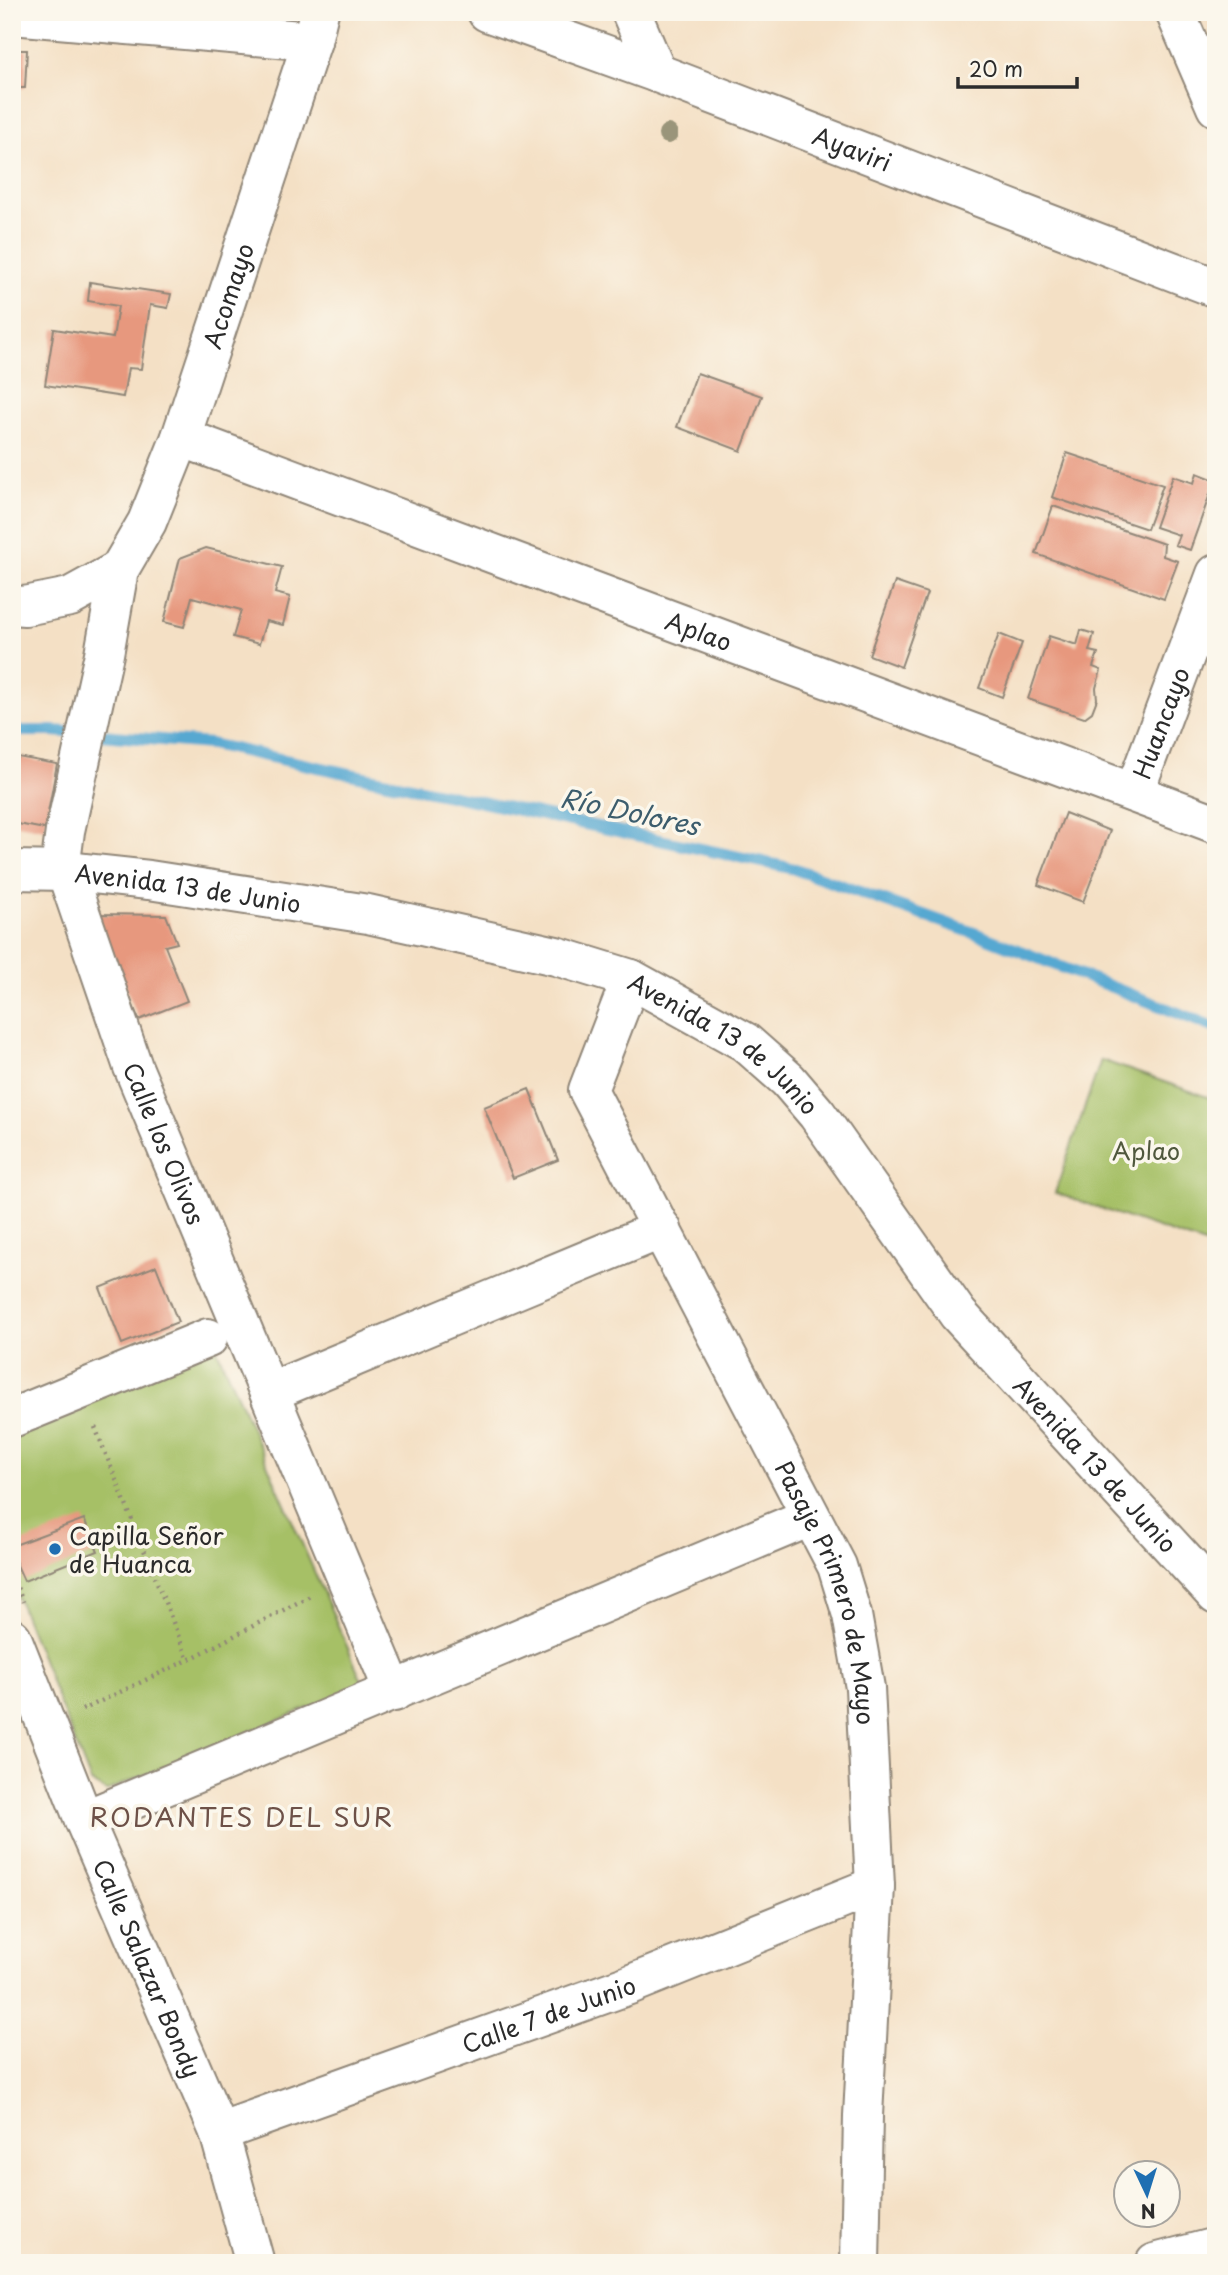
<svg xmlns="http://www.w3.org/2000/svg" width="1228" height="2275" font-family="'Playpen Sans',sans-serif">
<rect width="100%" height="100%" fill="#fbf7ec"/>
<filter id="ink" filterUnits="userSpaceOnUse"><feTurbulence type="fractalNoise" baseFrequency=".0143" numOctaves="2"/><feDisplacementMap in="SourceGraphic" scale="14" xChannelSelector="R" yChannelSelector="G"/><feConvolveMatrix kernelMatrix="1 2 1 2 8 2 1 2 1" color-interpolation-filters="sRGB"/></filter>
<filter id="wash" filterUnits="userSpaceOnUse"><feTurbulence type="fractalNoise" baseFrequency=".00686" numOctaves="4" result="noise"/><feDisplacementMap in="SourceGraphic" scale="28" xChannelSelector="R" yChannelSelector="G"/><feGaussianBlur stdDeviation="1.57" result="paint"/><feColorMatrix in="noise" values="0 0 0 0 0 0 0 0 0 0 0 0 0 0 0 0 0 1.4 0 .05"/><feComposite in="paint" operator="in"/></filter>
<g filter="url(#wash)">
<rect width="100%" height="100%" fill="#f4e0c5"/>
<!-- green -->
<path fill="#a6c066" stroke="#687648" stroke-width="2" d="M1101 1060 1216 1100V1248L1055 1193Z
M216 1347 364 1685 106 1791 91 1782 12 1584V1433Z"/>
<g fill="none" stroke-linecap="round" stroke-linejoin="round">
<!-- stream -->
<path stroke="#56a8d1" stroke-width="12" d="M12 731H54L210 744 795 869 982 936 1216 1028"/>
</g>
<g id="blocks">
<!-- building -->
<path fill="#e7987e" d="M229 12H273V20L229 18Z
M12 50H27L25 88H12Z
M90 282 171 294 168 308 150 305 141 369 128 368 123 397 45 385 54 329 113 338 118 306 88 301Z
M697 373 762 396 741 451 677 427Z
M1067 453 1163 485 1147 529 1052 497Z
M1197 473 1215 480 1190 550 1175 545 1179 535 1155 527 1173 476 1194 483Z
M1053 506 1164 544 1163 556 1178 561 1164 599 1036 554Z
M206 548 282 567 275 593 290 597 283 625 266 621 259 644 233 637 241 610 192 597 184 627 164 622 180 558Z
M895 582 927 593 901 667 869 655Z
M1081 630 1094 634 1089 651 1098 653 1093 667 1101 670 1096 688 1097 699 1092 712 1084 718 1028 699 1049 636 1077 645Z
M999 634 1022 643 1002 697 979 688Z
M12 756 57 764 45 829 12 823Z
M1065 813 1110 831 1083 902 1038 885Z
M95 914 166 915 177 943 165 946 187 1001 139 1020Z
M529 1089 558 1160 513 1178 484 1107Z
M156 1266 178 1322 122 1344 100 1288Z
M84 1519 98 1551 24 1581 12 1554V1546Z"/>
</g>
</g>
<g filter="url(#ink)">
<use href="#blocks" fill-opacity="0" stroke="#908678" stroke-width="2"/>
<g fill="none" stroke-linecap="round" stroke-linejoin="round">
<defs>
<g id="minor">
<path d="M631 12 657 73"/>
<path d="M1175 12 1216 107"/>
<path d="M12 15 312 41"/>
<path id="s1" d="M119 570 104 654 65 831 62 854 66 871 133 1067 394 1692"/>
<path id="s2" d="M1134 793 1216 574"/>
<path id="s3" d="M12 870 66 871 149 880 368 914 556 956 631 979 745 1042 788 1080 817 1114 958 1314 1216 1595"/>
<path id="s4" d="M631 979 588 1090 837 1566 852 1615 865 1688 875 1886 863 2116 860 2263"/>
<path d="M270 1392 662 1229"/>
<path d="M12 1418 208 1338"/>
<path id="s5" d="M12 1638 84 1820 219 2132 255 2263"/>
<path d="M84 1820 810 1517"/>
<path id="s6" d="M219 2132 629 1985 875 1886"/>
<path d="M1155 2263 1216 2247"/>
</g>
<g id="tertiary">
<path id="s7" d="M487 12 657 73 1216 288"/>
<path id="s8" d="M181 437 1216 824"/>
<path id="s9" d="M12 605 25 606 70 597 119 570 147 522 181 437 312 41 319 12"/>
</g>
</defs>
<!-- minor casing -->
<use href="#minor" stroke="#908678" stroke-width="42"/>
<!-- tertiary casing -->
<use href="#tertiary" stroke="#908678" stroke-width="42"/>
<!-- path -->
<path stroke="#908678" stroke-width="4.5" stroke-dasharray="2 5" stroke-linecap="butt" d="M95 1427 188 1660
M12 1575 23 1602
M82 1710 188 1660 312 1595"/>
<!-- minor -->
<use href="#minor" stroke="#fff" stroke-width="38"/>
<!-- tertiary -->
<use href="#tertiary" stroke="#fff" stroke-width="38"/>
</g>
<!-- trees -->
<circle fill="#9a957a" cx="668" cy="134" r="10"/>
</g>
<!-- markers -->
<circle fill="#1f6fb2" stroke="#fbf7ec" stroke-width="2.5" cx="55" cy="1549" r="7"/>
<g text-anchor="middle" dominant-baseline="central" stroke-width="7" stroke-linejoin="round" paint-order="stroke">
<!-- street labels -->
<g font-size="24" fill="#2b2b2b" stroke="#fbf7ec">
<text stroke="none"><textPath href="#s7" startOffset="390">Ayaviri</textPath></text>
<text stroke="none"><textPath href="#s9" startOffset="411">Acomayo</textPath></text>
<text stroke="none"><textPath href="#s8" startOffset="553">Aplao</textPath></text>
<text stroke="none"><textPath href="#s2" startOffset="75">Huancayo</textPath></text>
<text stroke="none"><textPath href="#s3" startOffset="177">Avenida 13 de Junio</textPath></text>
<text stroke="none"><textPath href="#s3" startOffset="744">Avenida 13 de Junio</textPath></text>
<text stroke="none"><textPath href="#s1" startOffset="597">Calle los Olivos</textPath></text>
<text stroke="none"><textPath href="#s3" startOffset="1311">Avenida 13 de Junio</textPath></text>
<text stroke="none"><textPath href="#s4" startOffset="679">Pasaje Primero de Mayo</textPath></text>
<text stroke="none"><textPath href="#s5" startOffset="357">Calle Salazar Bondy</textPath></text>
<text stroke="none"><textPath href="#s6" startOffset="350">Calle 7 de Junio</textPath></text>
</g>
<!-- park labels -->
<g font-size="24" fill="#50583d" stroke="#fbf7ec">
<text x="1146" y="1150">Aplao</text>
</g>
<!-- poi labels -->
<g font-size="24" fill="#2b2b2b" stroke="#fbf7ec" text-anchor="start">
<text x="69" y="1535">Capilla Señor<tspan x="69" dy="28">de Huanca</tspan></text>
</g>
<!-- water labels -->
<g font-size="26" font-style="italic" fill="#3c5d6d" stroke="#fbf7ec">
<text transform="translate(630 811) rotate(12)">Río Dolores</text>
</g>
<!-- neighbourhood labels -->
<g font-size="26" letter-spacing="2" fill="#6d5148" stroke="#fbf7ec">
<text x="242" y="1816">RODANTES DEL SUR</text>
</g>
</g>
<!-- margin -->
<rect width="1228" height="2275" fill="none" stroke="#fbf7ec" stroke-width="42"/>
<!-- north arrow -->
<g transform="translate(1147 2194) rotate(176)"><circle r="33" fill="#fbf7ec" stroke="#a8a59f" stroke-width="2"/>
<path d="M0-5L12 26L0 18L-12 26Z" fill="#1f6fb2"/>
<text y="-10" font-size="19" font-weight="bold" text-anchor="middle" fill="#2b2b2b">N</text>
</g>
<!-- scale -->
<path d="M958 77v10h119v-10" fill="none" stroke="#2b2b2b" stroke-width="3.5"/>
<text x="969" y="77" font-size="21" fill="#2b2b2b" stroke="#fbf7ec" stroke-width="5" paint-order="stroke">20 m</text>
</svg>
